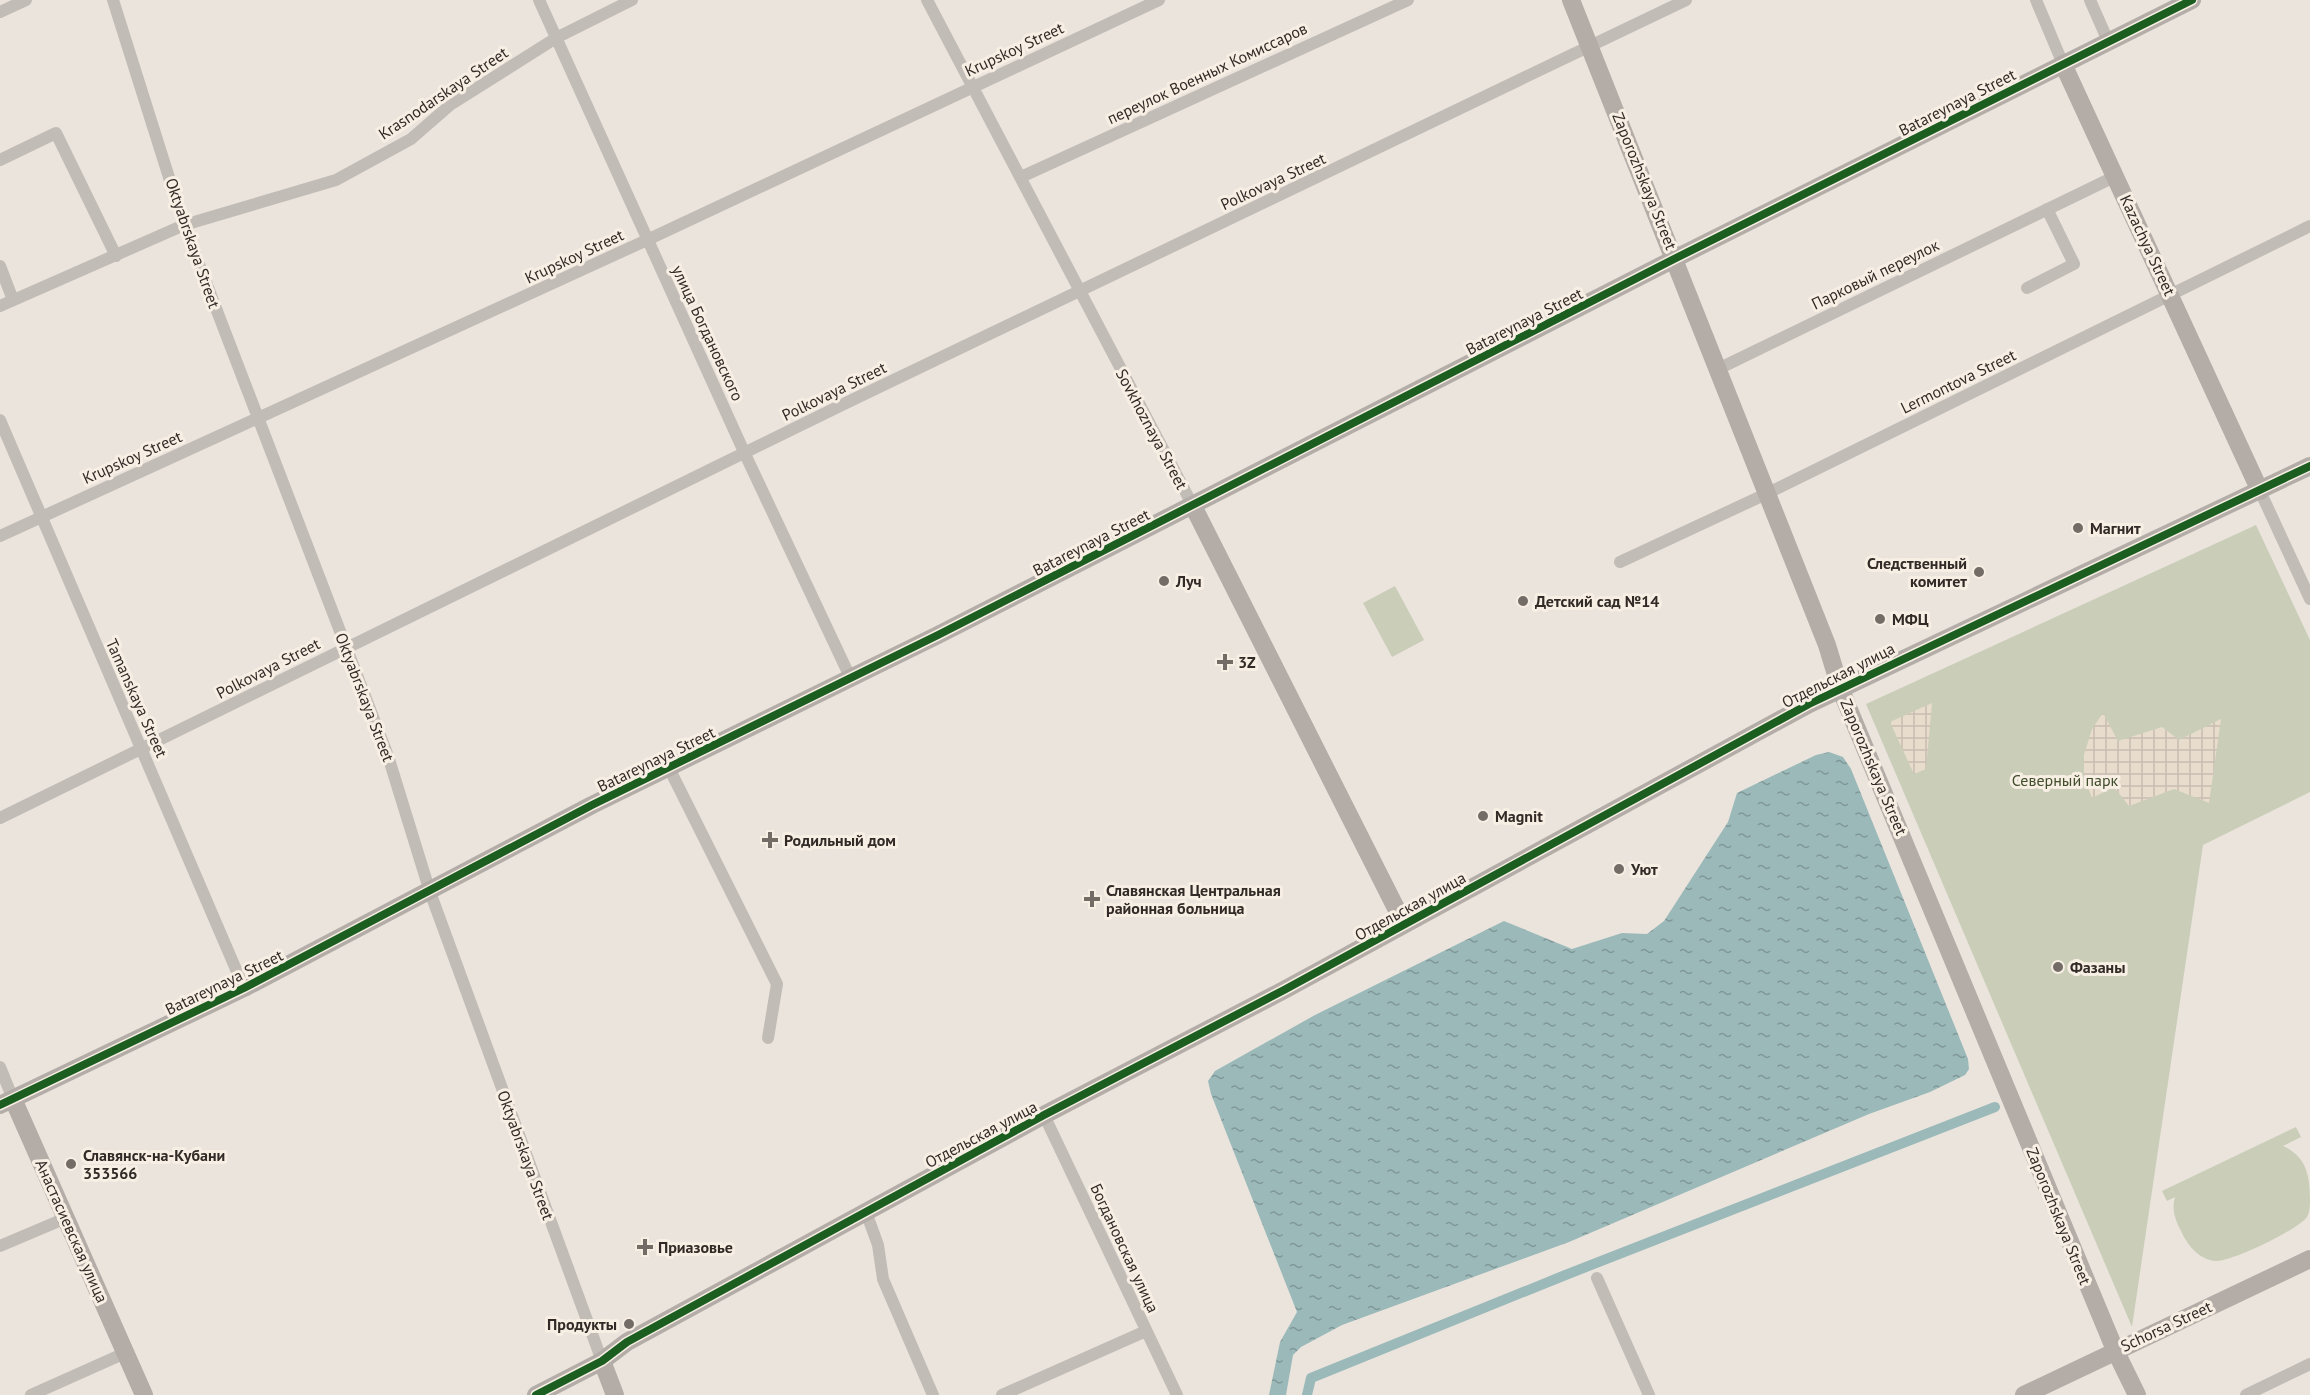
<svg xmlns="http://www.w3.org/2000/svg" width="2310" height="1395" font-family="'PT Sans',sans-serif">
<defs>
<pattern id="plaza-grid" width="8" height="8" patternUnits="userSpaceOnUse" patternTransform="scale(1.5)"><rect width="8" height="8" fill="#e8dccd"/><path d="M0 4h8M4 0v8" fill="none" stroke="#c7bdb0"/></pattern>
<pattern id="water-ripples" width="26" height="14" patternUnits="userSpaceOnUse" patternTransform="scale(1.5)"><rect width="26" height="14" fill="#9bb9b9"/><path d="M2 4q2-2 4 0t4 0M15 11q2-2 4 0t4 0" fill="none" stroke="#7f9796"/></pattern>
</defs>
<rect width="100%" height="100%" fill="#eae4dd"/>
<!-- green -->
<path fill="#caceb8" d="M2256 525 2310 640V792L2203 845 2132 1327 1866 704Z
M1395 586 1424 640 1392 657 1363 603Z
M2296 1127 2301 1137 2283 1146C2306 1156 2310 1175 2310 1199 2310 1205 2310 1212 2307 1217 2298 1230 2231 1262 2216 1261 2200 1260 2188 1246 2182 1233 2176 1222 2171 1210 2175 1197L2167 1201 2162 1191Z"/>
<!-- plaza -->
<path fill="url(#plaza-grid)" d="M1932 703 1926 769 1914 774 1890 722Z
M2103 713 2118 741 2162 727 2179 740 2221 719 2209 803 2174 789 2129 806 2114 787 2092 798 2084 777V755L2092 729Z"/>
<!-- water -->
<path fill="url(#water-ripples)" d="M1829 752 1843 757 1851 769 1968 1059 1969 1069 1965 1075 1930 1092 1869 1114 1569 1242 1342 1325 1301 1347 1293 1355 1286 1395H1269L1280 1342 1297 1312 1211 1094 1208 1081 1215 1071 1315 1015 1504 921 1572 949 1622 933 1647 934 1664 921 1728 822 1737 793 1816 755Z"/>
<g fill="none" stroke-linecap="round" stroke-linejoin="round">
<!-- canal -->
<path stroke="#9bb9b9" stroke-width="10" d="M1307 1395 1311 1378 1563 1276 1995 1107"/>
<!-- street -->
<path stroke="#c2bcb6" stroke-width="12" d="M113 0 184 225 388 756 430 892 602 1361
M539 0 745 454 851 679
M927 0 1193 506
M2036 0 2063 64
M2090 0 2108 41
M0 12 26 0
M0 160 56 133 116 256
M1021 177 1408 0
M0 266 13 300
M2027 288 2074 264 2047 209
M0 306 184 225 336 180 411 139 450 105 556 38 632 0
M1718 369 2116 176
M0 420 244 988
M2260 491 2310 599
M0 536 647 240 1159 0
M1620 562 1766 494 2310 226
M669 768 777 984 768 1038
M0 818 850 401 1686 0
M0 1067 13 1099
M1044 1115 1177 1395
M866 1212 878 1245 883 1279 933 1395
M0 1246 66 1218
M1597 1278 1649 1395
M31 1395 125 1353
M1002 1395 1146 1331
M2246 1395 2310 1364"/>
<!-- secondary -->
<path stroke="#b3aca7" stroke-width="18" d="M1571 0 1827 645 1840 688 2115 1350 2137 1395
M2063 64 2260 491
M1193 506 1404 924
M13 1099 144 1395
M0 1105 244 988 592 805 938 635 1676 258 2192 0
M602 1361 615 1395
M536 1395 602 1361 627 1342 1044 1115 1284 990 1809 704 2310 466
M2024 1395 2310 1259"/>
<defs>
<path id="cycleway" d="M0 1105 244 988 592 805 938 635 1676 258 2192 0
M536 1395 602 1361 627 1342 1044 1115 1284 990 1809 704 2310 466"/>
</defs>
<!-- cycleway casing -->
<use href="#cycleway" stroke="#f7eee4" stroke-width="11"/>
<!-- cycleway -->
<use href="#cycleway" stroke="#1b5e20" stroke-width="8"/>
</g>
<!-- markers -->
<g fill="#726b66" stroke="#f7eee4" stroke-width="2">
<circle cx="2078" cy="528" r="6"/>
<circle cx="1979" cy="572" r="6"/>
<circle cx="1164" cy="581" r="6"/>
<circle cx="1523" cy="601" r="6"/>
<circle cx="1880" cy="619" r="6"/>
<path d="M1222 653h6v6h6v6h-6v6h-6v-6h-6v-6h6z"/>
<circle cx="1483" cy="816" r="6"/>
<path d="M767 831h6v6h6v6h-6v6h-6v-6h-6v-6h6z"/>
<circle cx="1619" cy="869" r="6"/>
<path d="M1089 890h6v6h6v6h-6v6h-6v-6h-6v-6h6z"/>
<circle cx="2058" cy="967" r="6"/>
<circle cx="71" cy="1164" r="6"/>
<path d="M642 1238h6v6h6v6h-6v6h-6v-6h-6v-6h6z"/>
<circle cx="629" cy="1324" r="6"/>
</g>
<g text-anchor="middle" dominant-baseline="central" stroke-width="6" stroke-linejoin="round" paint-order="stroke">
<!-- street labels -->
<g font-size="16" fill="#322a26" stroke="#f7eee4">
<text transform="translate(1014 49) rotate(-25)">Krupskoy Street</text>
<text transform="translate(1207 73) rotate(-25)">переулок Военных Комиссаров</text>
<text transform="translate(443 93) rotate(-34)">Krasnodarskaya Street</text>
<text transform="translate(1957 102) rotate(-27)">Batareynaya Street</text>
<text transform="translate(1273 181) rotate(-25)">Polkovaya Street</text>
<text transform="translate(1645 181) rotate(68)">Zaporozhskaya Street</text>
<text transform="translate(193 243) rotate(71)">Oktyabrskaya Street</text>
<text transform="translate(2148 245) rotate(65)">Kazachya Street</text>
<text transform="translate(574 256) rotate(-25)">Krupskoy Street</text>
<text transform="translate(1875 274) rotate(-26)">Парковый переулок</text>
<text transform="translate(1524 321) rotate(-27)">Batareynaya Street</text>
<text transform="translate(708 333) rotate(65)">улица Богдановского</text>
<text transform="translate(1958 381) rotate(-26)">Lermontova Street</text>
<text transform="translate(834 391) rotate(-26)">Polkovaya Street</text>
<text transform="translate(1152 429) rotate(62)">Sovkhoznaya Street</text>
<text transform="translate(132 457) rotate(-24)">Krupskoy Street</text>
<text transform="translate(1091 542) rotate(-27)">Batareynaya Street</text>
<text transform="translate(268 668) rotate(-27)">Polkovaya Street</text>
<text transform="translate(1838 675) rotate(-27)">Отдельская улица</text>
<text transform="translate(365 697) rotate(69)">Oktyabrskaya Street</text>
<text transform="translate(137 698) rotate(66)">Tamanskaya Street</text>
<text transform="translate(656 759) rotate(-26)">Batareynaya Street</text>
<text transform="translate(1874 767) rotate(67)">Zaporozhskaya Street</text>
<text transform="translate(1410 906) rotate(-29)">Отдельская улица</text>
<text transform="translate(224 982) rotate(-26)">Batareynaya Street</text>
<text transform="translate(981 1134) rotate(-28)">Отдельская улица</text>
<text transform="translate(526 1155) rotate(70)">Oktyabrskaya Street</text>
<text transform="translate(2059 1216) rotate(68)">Zaporozhskaya Street</text>
<text transform="translate(72 1231) rotate(66)">Анастасиевская улица</text>
<text transform="translate(1125 1248) rotate(65)">Богдановская улица</text>
<text transform="translate(2166 1326) rotate(-25)">Schorsa Street</text>
</g>
<!-- poi labels -->
<g font-size="16" font-weight="bold" fill="#322a26" stroke="#f7eee4" text-anchor="start">
<text x="2090" y="528">Магнит</text>
<text x="1967" y="563" text-anchor="end">Следственный<tspan x="1967" dy="18">комитет</tspan></text>
<text x="1176" y="581">Луч</text>
<text x="1535" y="601">Детский сад №14</text>
<text x="1892" y="619">МФЦ</text>
<text x="1238" y="662">3Z</text>
<text x="1495" y="816">Magnit</text>
<text x="784" y="840">Родильный дом</text>
<text x="1631" y="869">Уют</text>
<text x="1106" y="890">Славянская Центральная<tspan x="1106" dy="18">районная больница</tspan></text>
<text x="2070" y="967">Фазаны</text>
<text x="83" y="1155">Славянск-на-Кубани<tspan x="83" dy="18">353566</tspan></text>
<text x="658" y="1247">Приазовье</text>
<text x="617" y="1324" text-anchor="end">Продукты</text>
</g>
<!-- park labels -->
<g font-size="16" fill="#414e2c" stroke="#f7eee4">
<text x="2065" y="780">Северный парк</text>
</g>
</g>
</svg>
